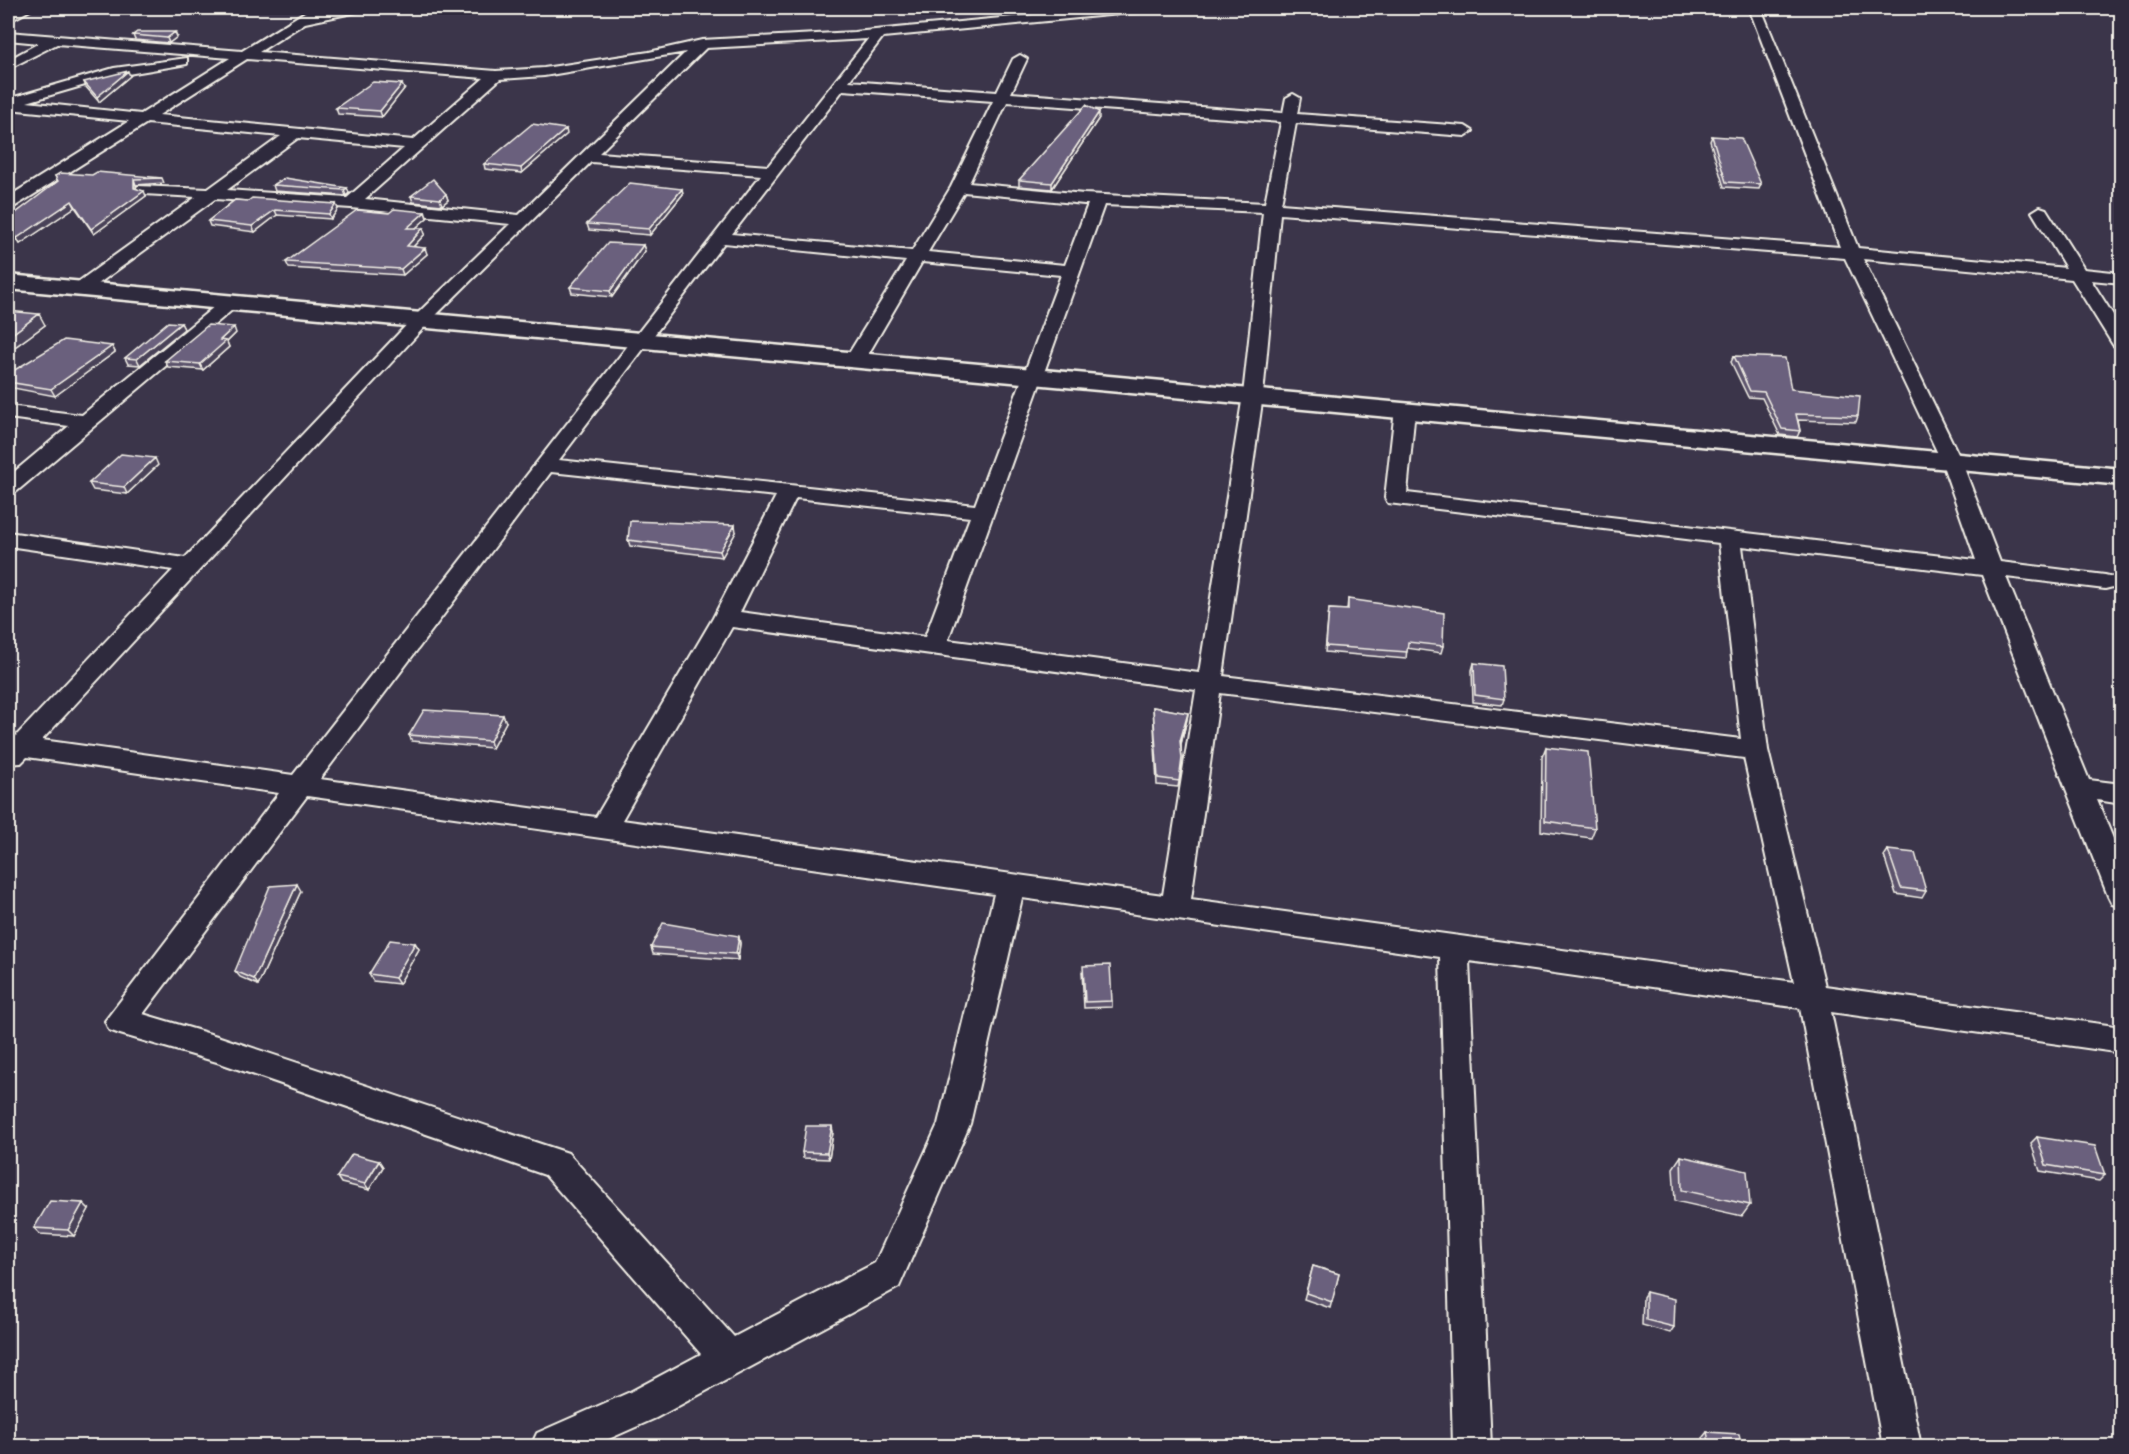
<svg xmlns="http://www.w3.org/2000/svg" width="2129" height="1454" font-family="Mynerve,sans-serif">
<rect width="100%" height="100%" fill="#3b354a"/>
<filter id="ink" filterUnits="userSpaceOnUse"><feTurbulence type="fractalNoise" baseFrequency=".0167" numOctaves="2"/><feDisplacementMap in="SourceGraphic" scale="12" xChannelSelector="R" yChannelSelector="G"/><feConvolveMatrix kernelMatrix="1 2 1 2 8 2 1 2 1" color-interpolation-filters="sRGB"/></filter>
<g filter="url(#ink)">
<g fill="none" stroke-linecap="round" stroke-linejoin="round">
<defs>
<path id="minor" d="M19 8H34L8 22V13Z
M311 8H325L323 11 341 8H363L362 11 305 23 259 52 496 71 544 68 649 52 702 40 854 32 1105 8H1146L1140 12 883 37 849 81 997 92 1013 59 1020 55 1027 59 1011 93 1283 113 1286 98 1293 94 1300 98 1297 114 1465 126 1473 131 1465 136 1296 123 1281 204 1840 247 1749 8H1761L1858 248 2066 268 2032 212 2040 207 2046 209 2084 269 2122 273V283L2091 280 2122 329V351L2113 345 2072 279 1863 259 1961 460 2000 562 2105 575 2113 577 2116 582 2113 587 2105 589 2006 577 2089 780 2122 784V804L2097 800 2122 860V907L2112 904 2108 896 1982 575 1742 546 1768 750 1825 986 2122 1027V1053L1831 1012 1921 1446H1883L1800 1008 1469 961 1491 1446H1453L1440 957 1022 898 970 1124 899 1287 656 1418 593 1446H531L537 1433 630 1392 701 1354 545 1175 217 1062 120 1034 109 1030 105 1021 279 793 27 757 21 763 8 764V736L15 737 173 570 8 546V532L185 558 417 314 510 224 351 208 215 199 87 292H75L72 288 75 284 196 197 144 194 138 192 136 189 138 186 208 189 281 136 147 123 14 207 8 209V197L129 121 8 109V101L11 98 114 68 187 58V64L116 76 27 102 141 114 230 58 57 44 8 69V60L39 43 8 40V32L242 51ZM868 39 768 166 599 153 706 48ZM686 52 519 215 365 199 500 79 544 76ZM247 59 484 78 413 140 159 115ZM843 90 993 101 951 187 912 251 732 234ZM1007 102 1281 122 1265 203 1084 194 969 183ZM298 138 404 148 347 198 227 190ZM591 162 761 175 293 775 42 740 429 322ZM964 192 1084 204H1088L1065 265 928 252ZM1104 205 1263 212 1243 395 1199 673 948 640ZM1280 214 1845 258 1941 460 1976 560 1407 493 1415 409 1412 405H1398L1395 409 1385 498 1388 503 1719 543 1741 739 1223 676 1263 395ZM724 243 906 261 846 358 856 364 866 358 922 262 1061 275 975 505 559 460ZM551 472 776 496 713 618 596 817 320 779ZM796 498 970 517 925 637 740 612ZM732 627 1196 690 1163 895 622 820ZM1220 693 1744 758 1794 982 1191 899ZM307 796 994 894 938 1124 875 1263 734 1337 568 1153 217 1036 143 1014Z
M232 296 241 301 238 305 16 492 8 493V477L69 426 8 418V406L82 415 226 297Z"/>
<path id="secondary" d="M8 275 2122 469V485L8 289Z"/>
</defs>
<!-- minor casing -->
<use href="#minor" stroke="#f4f1e8" stroke-width="4"/>
<!-- secondary casing -->
<use href="#secondary" stroke="#f4f1e8" stroke-width="5"/>
<!-- minor -->
<use href="#minor" fill="#2f2a3d" fill-rule="evenodd"/>
<!-- secondary -->
<use href="#secondary" fill="#2f2a3d" fill-rule="evenodd"/>
</g>
<!-- wall -->
<path fill="#5b536c" stroke="#f4f1e8" stroke-width="1.5" d="M133 35 177 37 169 43 135 40Z
M130 76 99 102 86 87 84 82Z
M404 89 382 117 338 114 336 108Z
M1099 118 1052 189 1019 186V180Z
M567 134 522 173 485 169 484 164Z
M1712 136 1761 184 1759 189 1724 187 1710 141Z
M55 176 162 178 164 183 136 185V188L146 196 94 234 75 207 20 244 8 226V219L58 182Z
M273 185 347 188 349 193 346 196 275 191Z
M682 189 683 194 650 235 589 230 587 224Z
M446 194 448 200 442 205 413 202 411 196Z
M235 200 338 209 331 219 277 215 255 232 210 226 208 221Z
M425 212 427 218 415 228 425 234 414 246 427 254 403 275 289 268 286 262 389 213Z
M643 245 645 251 612 297 572 293 570 287Z
M8 311 45 325 12 349H8Z
M181 323 184 329 140 365 128 364 125 358Z
M236 333 227 342 229 347 203 370 168 367 165 361Z
M112 346 115 352 55 396 8 387V374Z
M1734 356 1791 389 1858 416 1856 422 1798 420 1800 431 1797 437 1780 435 1762 398 1748 397 1731 362Z
M158 465 127 494 93 490 89 483Z
M736 532 722 557 630 546 628 540Z
M1348 599 1443 646 1441 653 1407 648 1406 659 1325 652 1329 609 1347 610Z
M1474 663 1504 699 1502 705 1473 702 1472 670Z
M1153 707 1188 713 1187 719 1181 744 1182 765 1178 787 1157 785Z
M506 722 492 748 412 741 409 735Z
M1546 747 1595 828 1591 838 1541 831 1542 757Z
M1888 850 1926 891 1922 898 1896 894 1884 856Z
M301 891 258 985 240 977 235 971Z
M415 943 419 949 399 984 373 981 369 974Z
M740 943 738 960 653 954 651 947Z
M1082 972 1112 1001V1007L1084 1008Z
M833 1132 829 1159 803 1158 802 1152Z
M2037 1137 2105 1175 2099 1181 2040 1171 2031 1143Z
M1681 1156 1750 1205 1742 1216 1675 1201 1673 1168Z
M379 1161 383 1167 369 1190 341 1183 337 1177Z
M89 1209 74 1236 40 1234 34 1228Z
M1313 1266 1339 1274 1330 1308 1304 1299Z
M1646 1292 1674 1327 1670 1333 1642 1325 1643 1297Z
M1707 1432 1742 1446H1705L1703 1437Z"/>
<!-- shaded-wall -->
<path fill="#4a4358" stroke="#f4f1e8" stroke-width="1.5" d="M175 32 177 37 169 43 167 38Z
M128 71 130 76 99 102 97 97Z
M402 84 404 89 382 117 380 111Z
M1099 112V118L1052 189V183Z
M566 129 567 134 522 173 521 168Z
M134 179 136 185V193L134 188Z
M347 188 349 193 346 196 344 190Z
M682 189 683 194 650 235 649 229Z
M144 191 146 196 94 234 91 229Z
M446 194 448 200 442 205 440 199Z
M72 201 75 207 20 244 17 238Z
M336 204 338 209 331 219 329 214Z
M275 210 277 215 255 232 252 226Z
M425 212 427 218 409 234 407 228Z
M423 228 425 234 409 251 407 246Z
M643 245 645 251 612 297 610 291Z
M425 248 427 254 403 275 401 269Z
M39 314 45 325 12 349 8 341V337Z
M181 323 184 329 140 365 137 359Z
M234 327 236 333 227 342 229 347 203 370 200 364 220 340Z
M112 346 115 352 55 396 51 389Z
M155 458 158 465 127 494 124 487Z
M735 525 736 532 722 557 720 551Z
M1188 713 1187 719 1180 748V741Z
M503 715 506 722 492 748 490 741Z
M297 884 301 891 258 985 254 979Z
M739 936 740 943 738 960 736 954Z
M415 943 419 949 399 984 395 978Z
M832 1126 833 1132 829 1159 827 1153Z
M379 1161 383 1167 369 1190 365 1184Z
M83 1203 89 1209 74 1236 68 1230Z"/>
<!-- building -->
<path fill="#6a607d" stroke="#f4f1e8" stroke-width="1.5" d="M137 32H175L167 38 133 35Z
M128 71 97 97 84 82Z
M373 82 402 84 380 111 336 108Z
M1086 105 1099 112 1052 183 1019 180Z
M532 124 566 129 521 168 484 164Z
M1712 136 1741 138 1761 184 1726 182Z
M97 172 162 178 134 179V188L144 191 91 229 72 201 17 238 8 225V219L58 181 55 176 60 173 92 175Z
M285 178 347 188 344 190 273 185Z
M433 179 446 194 440 199 411 196Z
M630 183 682 189 649 229 587 224Z
M252 198 336 204 329 214 275 210 252 226 208 221 235 200 248 201Z
M394 209 425 212 407 228H423L407 246 425 248 401 269 286 262 357 210 389 213Z
M608 243 643 245 610 291 570 287Z
M8 311 39 314 8 337Z
M168 322 181 323 137 359 125 358Z
M208 325 234 327 220 340 226 341 200 364 165 361Z
M64 340 112 346 51 389 8 382V374Z
M1734 356 1785 358 1791 389 1860 396 1858 416 1796 414 1800 431 1782 429 1764 392 1750 391Z
M121 454 155 458 124 487 89 483Z
M630 521 735 525 720 551 628 540Z
M1348 599 1444 613 1443 646 1408 642 1407 652 1326 646 1329 609 1348 610Z
M1474 663 1502 666 1504 699 1475 695Z
M1153 707 1188 713 1180 741 1182 758 1179 781 1158 778Z
M424 710 503 715 490 741 409 735Z
M1546 747 1588 752 1595 828 1545 821Z
M1888 850 1915 853 1926 891 1901 888Z
M297 884 254 979 235 971 270 886Z
M663 923 739 936 736 954 651 947Z
M390 940 415 943 395 978 369 974Z
M1110 965 1112 1001 1085 1002 1083 966Z
M806 1126H832L827 1153 802 1152Z
M2037 1137 2095 1146 2105 1175 2046 1165Z
M352 1154 379 1161 365 1184 337 1177Z
M1681 1156 1747 1171 1750 1205 1682 1190Z
M50 1201 83 1203 68 1230 34 1228Z
M1313 1266 1339 1274 1332 1302 1306 1293Z
M1646 1292 1675 1299 1674 1327 1646 1320Z
M1707 1432 1739 1434 1742 1446H1710Z"/>
</g>
<!-- margin -->
<rect width="2129" height="1454" fill="none" stroke="#2f2a3d" stroke-width="30"/>
<rect x="15" y="15" width="2099" height="1424" fill="none" stroke="#f4f1e8" stroke-width="2" filter="url(#ink)"/>
</svg>
